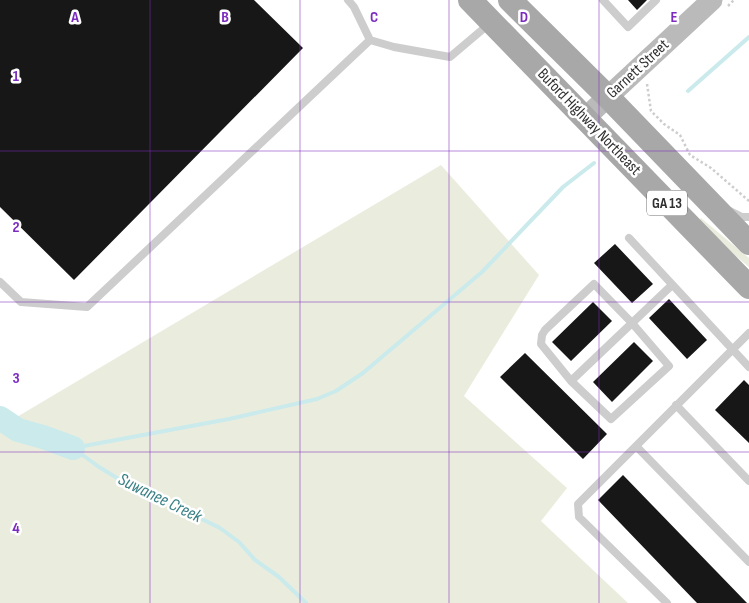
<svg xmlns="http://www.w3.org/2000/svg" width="749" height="603" font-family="'Sofia Sans Condensed',sans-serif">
<rect width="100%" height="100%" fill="#fff"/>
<!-- green -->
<path fill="#eaedde" d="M441 165 539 275 464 396 567 488 541 521 628 603H0V427Z
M701 218 749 258V267L731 252 699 220Z"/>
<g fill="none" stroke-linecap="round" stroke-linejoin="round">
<!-- stream -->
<path stroke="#caeaec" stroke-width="4" d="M688 91 749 37
M73 448 229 419 317 399 336 391 363 373 482 272 563 187 594 163
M73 448 99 467 117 478 141 487 171 504 220 528 239 542 255 560 279 577 306 603"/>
<!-- river -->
<path stroke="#caeaec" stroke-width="24" d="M0 418 18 430 43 437 73 448"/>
</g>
<!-- building -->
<path fill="#171717" d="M0 0H254L303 48 74 280 0 207Z
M628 0H647L637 10Z
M615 244 653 284 632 303 594 263Z
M669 299 707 340 687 359 649 318Z
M593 302 612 321 571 361 552 342Z
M634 342 653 361 612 402 593 382Z
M525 353 607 434 583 459 500 377Z
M744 380 749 385V443L715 410Z
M623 475 747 603H697L598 500Z"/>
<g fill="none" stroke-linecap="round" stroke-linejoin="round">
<!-- path -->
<path stroke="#cdcdcd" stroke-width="2.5" stroke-dasharray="2.5 2.5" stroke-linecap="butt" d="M728 6 734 0
M647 84 651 111 664 124 680 135 690 155 711 168 749 201"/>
<!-- lane -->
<path stroke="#cdcdcd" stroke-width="8" d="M348 0 354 7 370 40
M603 0 628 27 656 0
M730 211 742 217H749
M629 238 749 367
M0 282 21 302 87 307 370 40 394 47 450 57 489 24
M571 381 541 344 542 335 545 330 594 284 632 323 669 366 611 419 571 381 672 285
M676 405 749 481
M636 446 749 562
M667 603 579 517 578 504 749 333"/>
<!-- secondary -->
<path stroke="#bababa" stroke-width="21" d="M585 118 712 0"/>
<!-- primary -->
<path stroke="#a8a8a8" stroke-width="24" d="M470 0 749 287
M510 0 608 97 749 243"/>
</g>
<!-- grid -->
<path fill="none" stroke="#7b2cbf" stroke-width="1" stroke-opacity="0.55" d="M150 0V603M300 0V603M449 0V603M599 0V603M0 151H749M0 302H749M0 452H749"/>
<g text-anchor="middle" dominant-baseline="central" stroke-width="5" stroke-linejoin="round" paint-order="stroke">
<!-- shield labels -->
<rect fill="#fff" stroke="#6e6e6e" stroke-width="1" x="647" y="190.5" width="40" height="25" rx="4"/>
<g font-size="15" font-weight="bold" fill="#303030">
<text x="667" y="203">GA 13</text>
</g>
<!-- street labels -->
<g font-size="16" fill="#303030" stroke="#fff">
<text transform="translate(638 69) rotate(-43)">Garnett Street</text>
<text transform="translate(589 122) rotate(46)">Buford Highway Northeast</text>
</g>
<!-- water labels -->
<g font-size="18" font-style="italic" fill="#398086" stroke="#fff">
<text transform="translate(160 498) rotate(26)">Suwanee Creek</text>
</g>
</g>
<g font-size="16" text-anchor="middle" font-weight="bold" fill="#7b2cbf" stroke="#fff" stroke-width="5" stroke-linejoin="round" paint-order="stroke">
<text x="75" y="22">A</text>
<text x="225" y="22">B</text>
<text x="374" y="22">C</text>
<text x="524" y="22">D</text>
<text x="674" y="22">E</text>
<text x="16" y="81">1</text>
<text x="16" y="232">2</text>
<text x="16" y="383">3</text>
<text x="16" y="533">4</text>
</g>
</svg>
